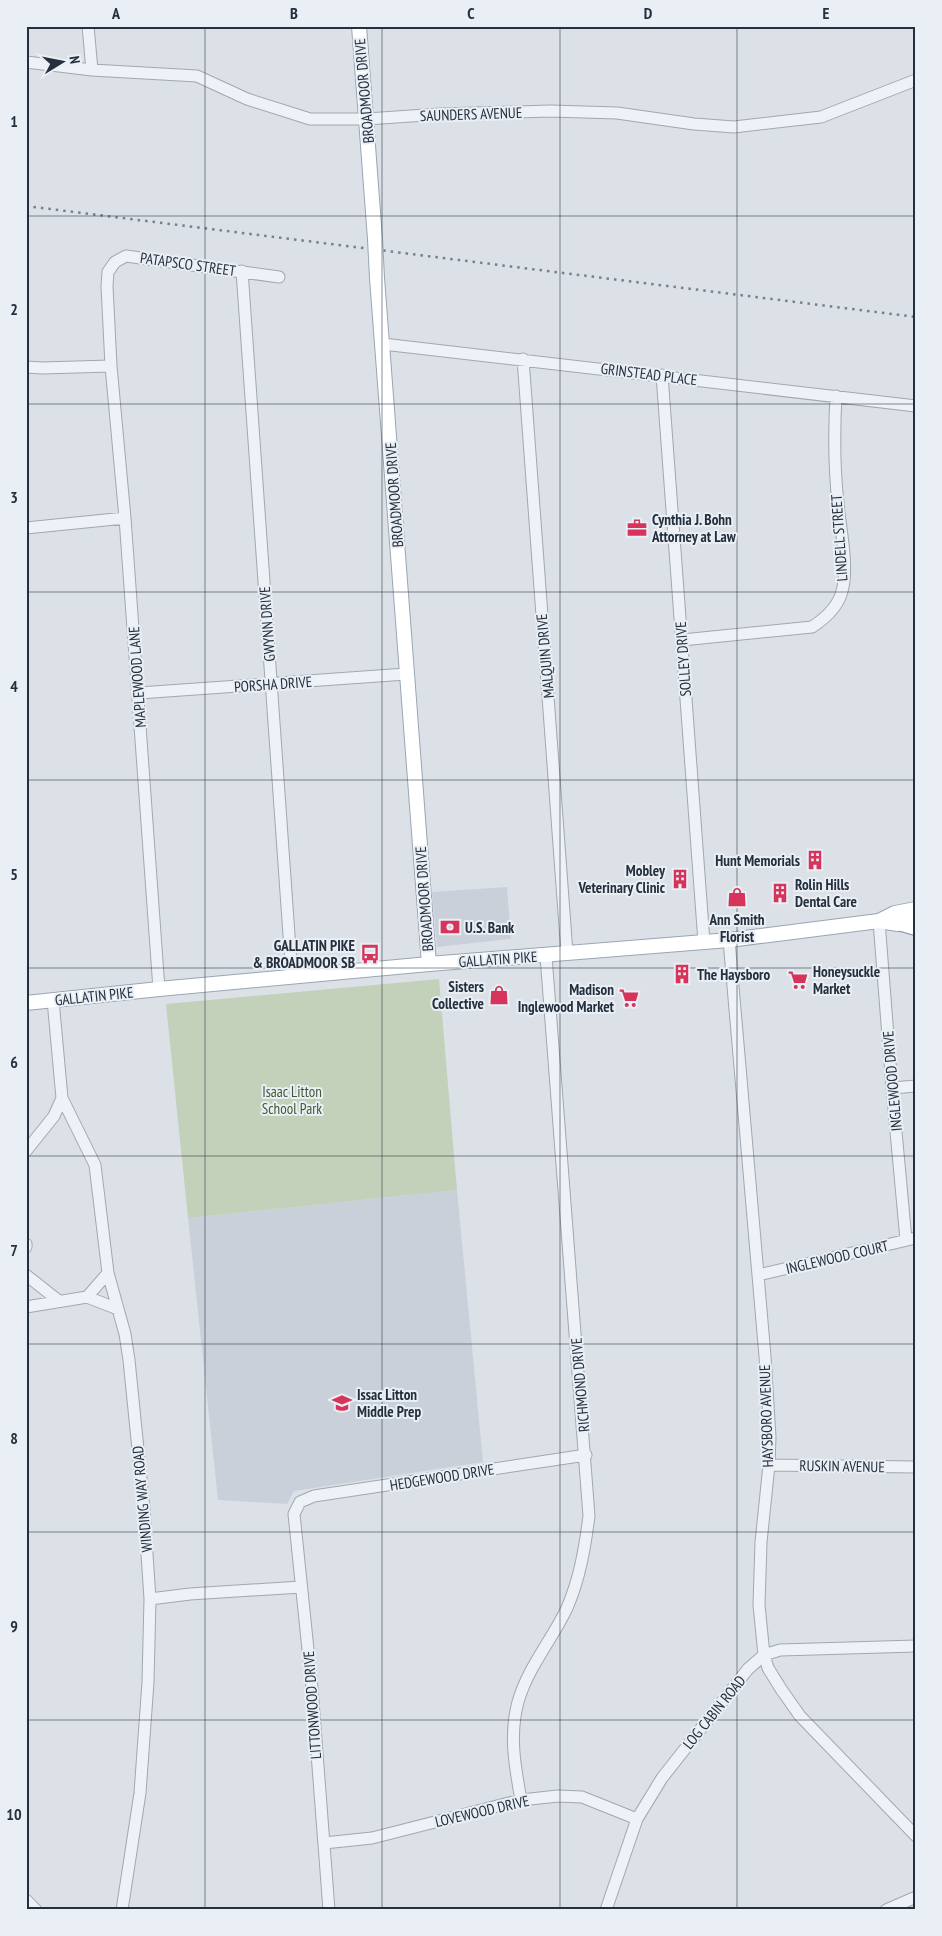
<svg xmlns="http://www.w3.org/2000/svg" width="942" height="1936" font-family="'PT Sans Narrow',sans-serif">
<rect width="100%" height="100%" fill="#dbe1e7"/>
<!-- built -->
<path fill="#c9d0d9" d="M507 887 511 939 437 947 432 892Z
M457 1190 483 1462 294 1491 287 1504 218 1500 188 1218Z"/>
<!-- green -->
<path fill="#c3d1bb" d="M439 979 457 1190 188 1218 166 1004Z"/>
<g fill="none" stroke-linecap="round" stroke-linejoin="round">
<defs>
<path id="minor" d="M88 26 92 70
M26 62 92 70 197 76 247 99 310 119H367L440 114 551 111 617 113 694 124 734 127 821 117 916 80
M242 271 292 977
M383 344 916 406
M523 359 567 953
M26 367 42 368 111 366
M662 375 704 942
M26 528 125 518
M682 640 812 627C826 618 840 605 843 587 848 563 840 527 838 503 834 467 834 432 836 396
M139 693 406 674
M879 921 892 1088 906 1240
M729 940 765 1356 770 1437 769 1465 761 1542 759 1605 764 1655 768 1668 781 1689 800 1716 916 1836
M159 989 125 518 111 366 107 286 108 272 115 262 126 256 279 277
M892 1088 916 1086
M62 1098 95 1165 108 1273 125 1334 129 1360 144 1509 150 1599 148 1682 140 1793 122 1910
M26 1151 54 1116 62 1098 53 1000
M26 1244V1247
M26 1275 59 1301
M758 1275 916 1238
M87 1297 118 1309
M26 1307 87 1297 108 1273
M769 1465 916 1467
M150 1599 190 1594 301 1587
M521 1800C515 1767 509 1735 518 1702 528 1667 552 1640 567 1608 580 1578 585 1547 589 1516L546 956
M324 1843 372 1838 521 1800 558 1796 582 1797 637 1819
M26 1900 36 1910
M329 1910 312 1688 294 1514 300 1502 314 1496 586 1455
M606 1910 637 1819 662 1778 748 1669 764 1655 780 1650 916 1646
M886 1910 916 1897"/>
<path id="major" d="M359 26 375 239
M377 278 429 964
M879 921 895 913 916 909
M26 1003 159 989 429 964 729 940 879 921 898 924 913 921"/>
<path id="highway" d="M902 923 916 927"/>
</defs>
<!-- minor casing -->
<use href="#minor" stroke="#a0a8b1" stroke-width="13"/>
<!-- major casing -->
<use href="#major" stroke="#99a6b3" stroke-width="16"/>
<!-- highway casing -->
<use href="#highway" stroke="#818f9e" stroke-width="18"/>
<!-- minor -->
<use href="#minor" stroke="#eef1f5" stroke-width="11"/>
<!-- major -->
<use href="#major" stroke="#fff" stroke-width="14"/>
<!-- highway -->
<use href="#highway" stroke="#fff" stroke-width="16"/>
<!-- rail -->
<path stroke="#738191" stroke-width="2.5" stroke-dasharray="2.5 5" stroke-linecap="butt" d="M26 206 916 317"/>
<defs>
<path id="major-bridge" d="M375 239 377 278"/>
</defs>
<!-- major-bridge casing -->
<use href="#major-bridge" stroke="#99a6b3" stroke-width="16" stroke-linecap="butt"/>
<!-- major-bridge -->
<use href="#major-bridge" stroke="#fff" stroke-width="14"/>
</g>
<!-- grid -->
<path fill="none" stroke="#24303e" stroke-width="1" stroke-opacity="0.55" d="M205 26V1910M382 26V1910M560 26V1910M737 26V1910M26 216H916M26 404H916M26 592H916M26 780H916M26 968H916M26 1156H916M26 1344H916M26 1532H916M26 1720H916"/>
<!-- icons -->
<defs>
<symbol id="office-bare" viewBox="-9 -9 18 18"><path d="M-6-3h4V-5.5h4V-3h4V5H-6ZM-1-4.5V-3h2v-1.5ZM-6 0V1H6V0Z" fill="#d7345b" stroke="#eaeff5" stroke-width="2.5" paint-order="stroke"/></symbol>
<symbol id="building-bare" viewBox="-9 -9 18 18"><path d="M-4-6H4V6H1V3H-1V6H-4ZM-2.5-4.3h1.7v1.8h-1.7ZM.8-4.3h1.7v1.8H.8ZM-2.5-1h1.7V.8h-1.7ZM.8-1h1.7V.8H.8Z" fill="#d7345b" stroke="#eaeff5" stroke-width="2.5" paint-order="stroke"/></symbol>
<symbol id="shop-bare" viewBox="-9 -9 18 18"><path d="M-5-2.5h2.3a2.7 3.5 0 0 1 5.4 0H5L5.5 6h-11ZM-1.5-2.5h3a1.5 2.3 0 0 0-3 0Z" fill="#d7345b" stroke="#eaeff5" stroke-width="2.5" paint-order="stroke"/></symbol>
<symbol id="bank-bare" viewBox="-9 -9 18 18"><path d="M-6-4H6V4H-6ZM0-2.3a2.3 2.3 0 1 0 0 4.6a2.3 2.3 0 1 0 0-4.6Z" fill="#d7345b" stroke="#eaeff5" stroke-width="2.5" paint-order="stroke"/></symbol>
<symbol id="bus-bare" viewBox="-9 -9 18 18"><path d="M-5-6H5V4H4V6H2V4H-2V6H-4V4H-5ZM-3.5-4V0h7V-4ZM-3.5 1.2v1.5H-2V1.2ZM2 1.2v1.5H3.5V1.2Z" fill="#d7345b" stroke="#eaeff5" stroke-width="2.5" paint-order="stroke"/></symbol>
<symbol id="supermarket-bare" viewBox="-9 -9 18 18"><path d="M-6-5.5h2.5l.6 2H6L4.5 2H-2.5L-4.4-4H-6ZM-1.5 3.2a1.3 1.3 0 1 0 .1 0ZM3 3.2a1.3 1.3 0 1 0 .1 0Z" fill="#d7345b" stroke="#eaeff5" stroke-width="2.5" paint-order="stroke"/></symbol>
<symbol id="school-bare" viewBox="-9 -9 18 18"><path d="M0-5L7-2L0 1L-7-2ZM-4 1L0 2.5L4 1V4Q0 6-4 4Z" fill="#d7345b" stroke="#eaeff5" stroke-width="2.5" paint-order="stroke"/></symbol>
</defs>
<g fill-rule="evenodd">
<use href="#office-bare" x="623" y="514" width="28" height="28"/>
<use href="#building-bare" x="801" y="846" width="28" height="28"/>
<use href="#building-bare" x="666" y="865" width="28" height="28"/>
<use href="#building-bare" x="766" y="879" width="28" height="28"/>
<use href="#shop-bare" x="723" y="883" width="28" height="28"/>
<use href="#bank-bare" x="436" y="913" width="28" height="28"/>
<use href="#bus-bare" x="356" y="940" width="28" height="28"/>
<use href="#building-bare" x="668" y="960" width="28" height="28"/>
<use href="#supermarket-bare" x="784" y="966" width="28" height="28"/>
<use href="#shop-bare" x="485" y="981" width="28" height="28"/>
<use href="#supermarket-bare" x="615" y="984" width="28" height="28"/>
<use href="#school-bare" x="328" y="1389" width="28" height="28"/>
</g>
<g text-anchor="middle" dominant-baseline="central" stroke-width="4" stroke-linejoin="round" paint-order="stroke">
<!-- street labels -->
<g font-size="15" fill="#24303e" stroke="#eaeff5">
<text transform="translate(364 91) rotate(-95)">BROADMOOR DRIVE</text>
<text transform="translate(471 114) rotate(-2)">SAUNDERS AVENUE</text>
<text transform="translate(188 264) rotate(8)">PATAPSCO STREET</text>
<text transform="translate(649 374) rotate(7)">GRINSTEAD PLACE</text>
<text transform="translate(394 495) rotate(-94)">BROADMOOR DRIVE</text>
<text transform="translate(839 538) rotate(-94)">LINDELL STREET</text>
<text transform="translate(267 624) rotate(-94)">GWYNN DRIVE</text>
<text transform="translate(545 656) rotate(-95)">MALQUIN DRIVE</text>
<text transform="translate(683 659) rotate(-94)">SOLLEY DRIVE</text>
<text transform="translate(137 677) rotate(-94)">MAPLEWOOD LANE</text>
<text transform="translate(273 684) rotate(-4)">PORSHA DRIVE</text>
<text transform="translate(424 899) rotate(-94)">BROADMOOR DRIVE</text>
<text transform="translate(498 959) rotate(-4)">GALLATIN PIKE</text>
<text transform="translate(94 996) rotate(-6)">GALLATIN PIKE</text>
<text transform="translate(892 1081) rotate(-95)">INGLEWOOD DRIVE</text>
<text transform="translate(837 1257) rotate(-13)">INGLEWOOD COURT</text>
<text transform="translate(580 1385) rotate(-95)">RICHMOND DRIVE</text>
<text transform="translate(766 1416) rotate(-92)">HAYSBORO AVENUE</text>
<text transform="translate(842 1466) rotate(1)">RUSKIN AVENUE</text>
<text transform="translate(442 1477) rotate(-9)">HEDGEWOOD DRIVE</text>
<text transform="translate(142 1499) rotate(-95)">WINDING WAY ROAD</text>
<text transform="translate(312 1705) rotate(-94)">LITTONWOOD DRIVE</text>
<text transform="translate(714 1712) rotate(-51)">LOG CABIN ROAD</text>
<text transform="translate(482 1811) rotate(-13)">LOVEWOOD DRIVE</text>
</g>
<!-- poi labels -->
<g font-size="15" font-weight="bold" fill="#24303e" stroke="#eaeff5" text-anchor="start">
<text x="652" y="519">Cynthia J. Bohn<tspan x="652" dy="17">Attorney at Law</tspan></text>
<text x="800" y="860" text-anchor="end">Hunt Memorials</text>
<text x="665" y="870" text-anchor="end">Mobley<tspan x="665" dy="17">Veterinary Clinic</tspan></text>
<text x="795" y="884">Rolin Hills<tspan x="795" dy="17">Dental Care</tspan></text>
<text x="737" y="919" text-anchor="middle">Ann Smith<tspan x="737" dy="17">Florist</tspan></text>
<text x="465" y="927">U.S. Bank</text>
<text x="355" y="945" text-anchor="end">GALLATIN PIKE<tspan x="355" dy="17">&amp; BROADMOOR SB</tspan></text>
<text x="813" y="971">Honeysuckle<tspan x="813" dy="17">Market</tspan></text>
<text x="697" y="974">The Haysboro</text>
<text x="484" y="986" text-anchor="end">Sisters<tspan x="484" dy="17">Collective</tspan></text>
<text x="614" y="989" text-anchor="end">Madison<tspan x="614" dy="17">Inglewood Market</tspan></text>
<text x="357" y="1394">Issac Litton<tspan x="357" dy="17">Middle Prep</tspan></text>
</g>
<!-- park labels -->
<g font-size="15" fill="#3c5a30" stroke="#eaeff5">
<text x="292" y="1091">Isaac Litton<tspan x="292" dy="17">School Park</tspan></text>
</g>
</g>
<!-- border -->
<rect width="942" height="1936" fill="none" stroke="#eaeff5" stroke-width="55"/>
<!-- north arrow -->
<g transform="translate(62 62) rotate(80)" stroke="#eaeff5" stroke-width="4" paint-order="stroke">
<path d="M0-4L9 19L0 12L-9 19Z" fill="#24303e"/>
<text y="-8" font-size="14" font-weight="bold" text-anchor="middle" fill="#24303e">N</text>
</g>
<rect x="28" y="28" width="886" height="1880" fill="none" stroke="#24303e" stroke-width="2"/>
<g font-size="16" text-anchor="middle" font-weight="bold" fill="#24303e">
<text x="116" y="19">A</text>
<text x="294" y="19">B</text>
<text x="471" y="19">C</text>
<text x="648" y="19">D</text>
<text x="826" y="19">E</text>
<text x="14" y="127">1</text>
<text x="14" y="315">2</text>
<text x="14" y="503">3</text>
<text x="14" y="692">4</text>
<text x="14" y="880">5</text>
<text x="14" y="1068">6</text>
<text x="14" y="1256">7</text>
<text x="14" y="1444">8</text>
<text x="14" y="1632">9</text>
<text x="14" y="1820">10</text>
</g>
</svg>
